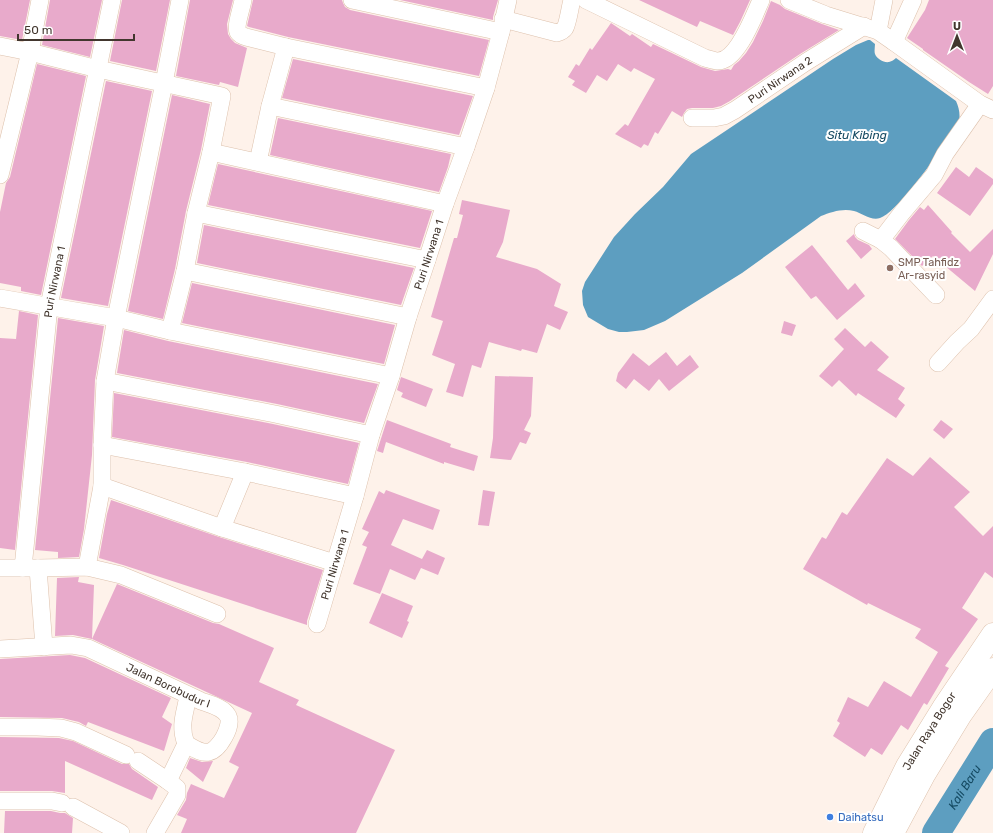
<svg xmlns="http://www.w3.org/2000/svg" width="993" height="833" font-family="Rubik,sans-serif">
<rect width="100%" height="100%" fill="#fef2ea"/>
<!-- water -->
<path fill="#5d9ec0" d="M868 40H870L875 44C875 47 874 51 875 54 877 59 884 63 889 62 892 61 894 60 896 58L956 101C960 110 961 119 957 128 953 135 947 141 942 148 931 163 896 213 880 218 871 221 862 213 854 211 843 208 831 212 821 216L742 273 665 321 644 330 627 332H619L608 329 588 317 583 305 582 291 585 282 614 237 635 214 663 187 691 154 833 59 856 45Z"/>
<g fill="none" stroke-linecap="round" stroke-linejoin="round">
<!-- river -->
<path stroke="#5d9ec0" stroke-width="28" id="s1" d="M936 833 993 742"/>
</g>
<!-- building -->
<path fill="#e8aacb" d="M0 0H30L22 40 0 36Z
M50 0H102L90 57 42 45Z
M122 0H170L156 71 110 61Z
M190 0H233L227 24 228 34 231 39 235 43 247 48 238 87 220 82 219 85 176 76Z
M253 0H342L343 3 345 7 350 10 489 40 479 76 288 37 249 27 247 26Z
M400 0H498L493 17V20Z
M639 0H750L740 22 733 35 700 21 697 27Z
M929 0H993V86L988 94 969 82 923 50V49L907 38 925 10Z
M771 1 780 5 785 9 822 24 839 30 800 54 730 101 721 106 713 108H692L687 109 684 113 682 117 672 111 658 134 655 132 648 146 644 144 641 148 615 134 625 124 628 126 655 79 634 68 631 72 618 64 607 81 597 75 586 93 572 85 575 81 568 77 576 64 579 66 590 48 592 50 611 23 630 36 632 34 651 47 653 44 701 67 715 71 728 69 731 70 734 65 739 61 746 53 753 42 763 21Z
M293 59 473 96 459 135 282 98Z
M37 64 86 76 41 295 21 291V287L0 283V212L6 183 10 177Z
M106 81 152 91 108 306 61 298Z
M172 95 210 104 201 150 186 211 175 269 163 319 128 311Z
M278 118 451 154 448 167 439 192 270 155Z
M218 164 432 211 420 248 208 205Z
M956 167 969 177 976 167 993 179V184L970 216 937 193Z
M462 200 510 210 503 242 496 257 537 269 561 284 554 306 568 312 560 330 547 324 537 353 522 349 521 351 489 342 481 368 472 365 463 397 446 392 455 364 432 355 443 321 431 317 454 238H457L463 215 459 214Z
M928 205 952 232 951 233 970 252 993 229V254L975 291 933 256 922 266 895 239 909 220 920 207 924 210Z
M204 225 414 268 401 305 197 263Z
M854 234 855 237 858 240 869 245 872 249 861 259 846 241Z
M812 245 848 290 855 283 865 296 837 320 816 296 811 299 785 267Z
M192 283 395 325 384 364 182 323Z
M19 311 38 315 15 550 0 548V338L16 339Z
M58 318 104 326 95 380 92 455 84 529 79 557 58 558V552L35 550Z
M784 321 796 325 792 336 781 333Z
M845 328 865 347 871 341 889 357 877 370 905 388 898 399 905 405 896 418 858 393 856 396 839 380 832 387 819 376 844 349 834 339Z
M124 330 168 341 378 384 364 423 277 404 117 373Z
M666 352 677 366 690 355 699 367 669 391 659 379 649 391 634 379 626 389 616 381 618 373 633 353 649 366Z
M495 376 533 377 531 416 524 430 531 433 526 444 520 442 511 460 490 458 493 438Z
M401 377 433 389 426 407 401 397 403 393 397 390Z
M114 393 273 424 359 443 348 484 247 462 112 437Z
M387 420 451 444 450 447 478 456 474 471 444 462V464L386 442 383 453 377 451Z
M941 420 953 429 944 439 933 430Z
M930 457 970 492 954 507 983 536 993 526V578L985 572 962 608 978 619 945 666 949 668 927 705 924 703 908 730 901 725 882 755 871 748 865 757 833 736 840 723 837 721 848 697 868 707 884 681 911 697 938 652 915 638 921 629 868 603 867 605 803 569 822 537 826 539 842 512 847 515 887 458 913 476Z
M386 490 440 510 433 530 403 519 391 545 422 559 427 550 445 558 438 575 421 568 415 580 390 569 380 594 353 584 367 547 362 545 369 532 362 529 379 491 384 494Z
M483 490 495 492 489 526 478 525Z
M111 500 219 537 323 570 307 621V625L123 565 99 558 107 514Z
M79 577 78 582 94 585 92 639 73 635 55 636 57 578Z
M117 584 213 623 219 624 274 648 259 682 299 700 296 705 395 750 356 833H181L187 819 177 815 186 800 187 793 191 784 224 798 239 767 229 762 252 713 92 639Z
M382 593 413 606 407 621 409 622 402 638 369 623Z
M70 655 85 658 171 698 162 717 172 724 164 751 88 722 86 726 79 722 62 718 0 717V659Z
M0 737 59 738 73 741 122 764H129L132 769 158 787 152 800 65 761V793L52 791H0Z
M190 758 202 762 213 761 203 782 186 768Z
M5 811H51L60 813H65L73 818 72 833H4Z"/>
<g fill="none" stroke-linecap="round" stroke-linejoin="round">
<defs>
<g id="minor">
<path d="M243 0C242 7 235 26 238 32 240 35 243 36 246 37L286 47 486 88"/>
<path d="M352 0 501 32"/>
<path d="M586 0 705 58C709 59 714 61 717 61 737 62 754 16 761 0"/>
<path d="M789 0 826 15 878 31 894 42 980 104 993 110"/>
<path d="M503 19 557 33C560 32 563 31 565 28 568 23 570 7 572 0"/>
<path d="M878 31 884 0"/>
<path d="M894 42 913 0"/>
<path d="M0 46 30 52 98 69 222 96 211 152 196 213 185 271 170 331"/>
<path d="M270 106 466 147"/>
<path id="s2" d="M692 118H714L724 116 735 110 806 62 864 26"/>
<path d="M211 152 445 204"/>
<path d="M258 162 270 106 286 47"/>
<path d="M0 175 30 52 40 0"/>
<path d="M196 213 427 260"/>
<path d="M863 231 881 240 901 214 934 175 945 154 980 104"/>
<path d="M881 240 891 248 936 295"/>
<path d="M185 271 408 317"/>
<path d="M0 298 116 318 170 331 391 376"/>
<path d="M938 363 957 342 971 329 993 299"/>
<path d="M105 381 275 414 371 435"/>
<path d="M102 445 245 472 355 496"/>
<path d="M102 486 222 528 335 563"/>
<path d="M222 528 245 472"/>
<path d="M87 567 102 486V445L105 381 116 318 164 83 180 0"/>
<path d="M0 568H38L87 567 121 575 217 614"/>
<path id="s3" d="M23 568 49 306 112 0"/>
<path d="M38 568 44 647"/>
<path id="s4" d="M317 624 335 563 355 496 371 435 391 376 408 317 427 260 445 204 466 147 486 88 501 32 508 0"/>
<path id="s5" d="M0 649 71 645 88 648 201 701C209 704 223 707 228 716 233 726 219 750 209 752 201 754 192 747 186 744"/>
<path d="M0 727H37L61 728 76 732 126 755"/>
<path d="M186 744C179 725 185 714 188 696"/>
<path d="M138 761 168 781 177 788V795L155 833"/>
<path d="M168 781 186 744"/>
<path d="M0 801H52L62 803"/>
<path d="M73 807 121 833"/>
</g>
<g id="trunk">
<path id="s6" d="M874 833 907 766 943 708 993 634"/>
<path d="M893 833 924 775 960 716 993 669"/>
</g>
</defs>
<!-- minor casing -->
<use href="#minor" stroke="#ddc1ac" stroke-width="18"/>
<!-- trunk casing -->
<use href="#trunk" stroke="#ddc1ac" stroke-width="23"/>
<!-- minor -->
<use href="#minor" stroke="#fff" stroke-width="17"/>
<!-- trunk -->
<use href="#trunk" stroke="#fff" stroke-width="22"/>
</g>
<!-- markers -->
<circle fill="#8d6e63" stroke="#fff" stroke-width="1.5" cx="890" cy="268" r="4"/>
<circle fill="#3f7fe0" stroke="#fff" stroke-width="1.5" cx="830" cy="817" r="4"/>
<g text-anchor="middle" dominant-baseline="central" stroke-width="4" stroke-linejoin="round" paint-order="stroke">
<!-- street labels -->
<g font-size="11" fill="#42362e" stroke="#fff">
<text stroke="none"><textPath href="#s2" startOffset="99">Puri Nirwana 2</textPath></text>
<text stroke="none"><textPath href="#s4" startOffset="386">Puri Nirwana 1</textPath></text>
<text stroke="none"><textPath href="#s3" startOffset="288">Puri Nirwana 1</textPath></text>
<text stroke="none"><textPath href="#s4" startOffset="62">Puri Nirwana 1</textPath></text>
<text stroke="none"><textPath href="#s5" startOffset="177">Jalan Borobudur I</textPath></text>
<text stroke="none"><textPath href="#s6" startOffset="116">Jalan Raya Bogor</textPath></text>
</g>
<!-- education labels -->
<g font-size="11" fill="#785e54" stroke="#fff" text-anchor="start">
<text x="898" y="262">SMP Tahfidz<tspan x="898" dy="13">Ar-rasyid</tspan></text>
</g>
<!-- shop labels -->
<g font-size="11" fill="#366cbe" stroke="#fff" text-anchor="start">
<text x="838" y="817">Daihatsu</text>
</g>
<!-- water labels -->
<g font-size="12" font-style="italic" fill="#154a62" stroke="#fff">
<text x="857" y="135">Situ Kibing</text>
<text stroke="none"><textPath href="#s1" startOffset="54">Kali Baru</textPath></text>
</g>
</g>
<!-- north arrow -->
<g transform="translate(957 36)" stroke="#ffffff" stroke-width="3" paint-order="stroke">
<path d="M0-3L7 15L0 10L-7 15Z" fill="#42362e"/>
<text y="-6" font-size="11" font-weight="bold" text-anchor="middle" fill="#42362e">U</text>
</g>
<!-- scale -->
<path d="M18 34v6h116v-6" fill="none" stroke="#42362e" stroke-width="2"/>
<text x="24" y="34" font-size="12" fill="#42362e" stroke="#ffffff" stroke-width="3" paint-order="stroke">50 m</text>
</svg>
